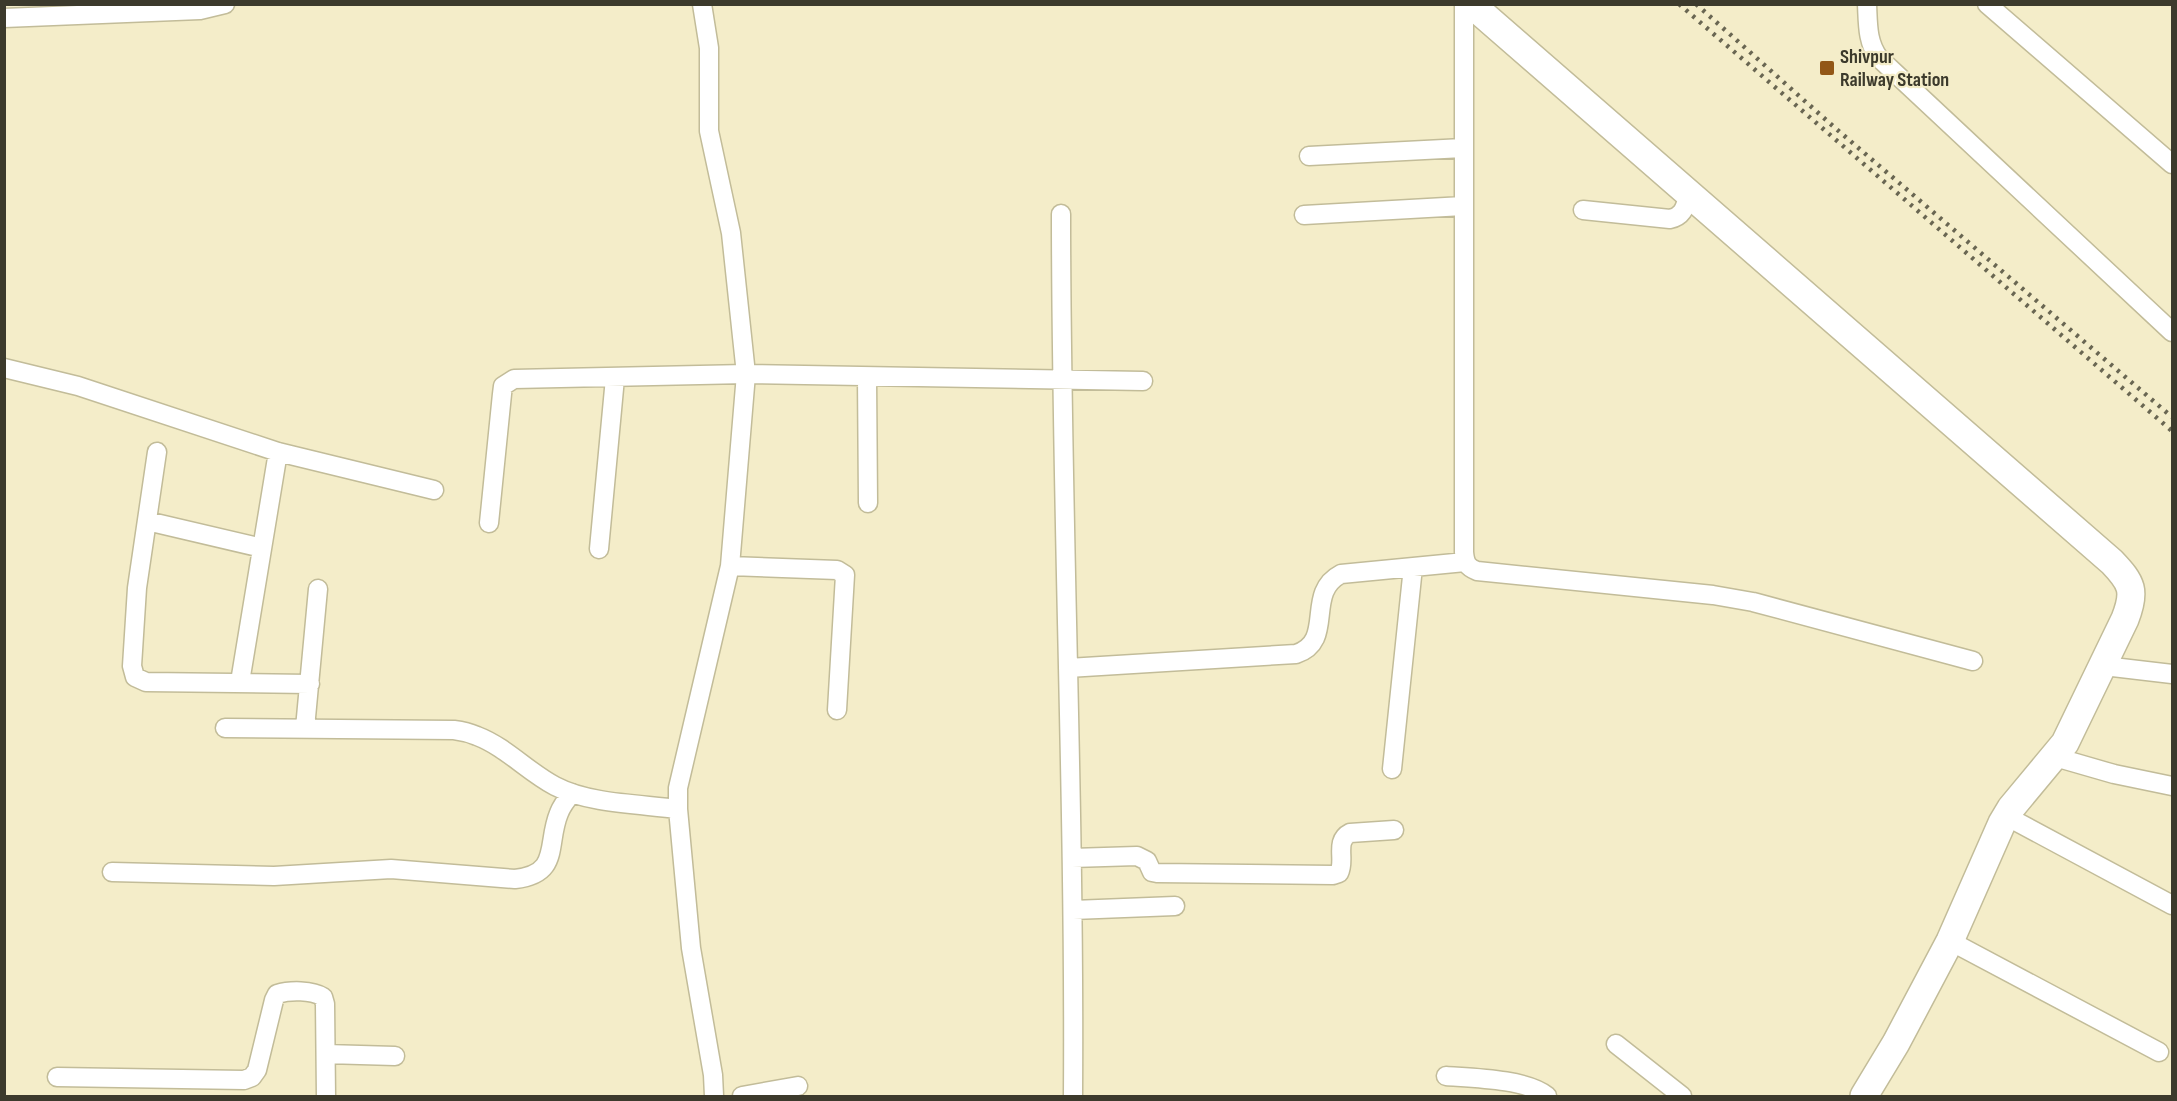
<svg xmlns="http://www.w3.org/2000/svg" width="2177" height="1101" font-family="'Sofia Sans Condensed',sans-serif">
<rect width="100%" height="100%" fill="#f4edc9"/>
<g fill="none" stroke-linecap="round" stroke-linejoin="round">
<defs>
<path id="street" d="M702 4 709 48V131L731 233 746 374 730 566 678 788V809L691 948 713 1075 714 1096
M1464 4V552C1465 563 1467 567 1477 571L1713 595 1753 602 1973 661
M1867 4C1868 24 1867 42 1879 58L2172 332
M1987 4 2172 164
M4 18 200 10 225 4
M1309 156 1463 148
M1583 210 1670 219C1684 216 1685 206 1689 194
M1061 214C1061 508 1075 802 1073 1096
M1304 215 1463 206
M4 368 78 386 278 452 434 490
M867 377 868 503
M157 452 137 588 132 666 135 677 146 682 310 684
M147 521 262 548
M489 523 502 394 503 386 514 379 746 374 1143 381
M599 549 615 378
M730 566 837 570 845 575 837 710
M2104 666 2172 674
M1068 668 1296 654C1336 641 1304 593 1341 574L1465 562
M240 682 278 452
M225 728 454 730C462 731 470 733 477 736 506 747 528 772 555 786 589 804 640 804 678 809
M305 728 318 589
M2055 757 2114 774 2172 786
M1392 769 1413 567
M2006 816 2172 905
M1072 858 1137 856 1147 861 1152 872 1157 873 1333 875 1339 873C1346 860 1334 841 1350 833L1394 830
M112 872 274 876 391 869 515 879C561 874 546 844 559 813 562 805 567 799 572 793
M1073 910 1175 906
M1950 941 2159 1052
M1616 1044 1682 1096
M326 1054 395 1056
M1446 1076C1473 1078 1526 1079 1547 1096
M57 1077 244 1080 252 1077 257 1070 274 1000 277 994C290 990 312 990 323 997L325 1004 326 1096
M742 1096 798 1086"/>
<path id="secondary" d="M1471 4 2112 562C2132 583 2136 591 2125 619L2065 743 2011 808 2002 823 1950 941 1896 1043 1864 1096"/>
</defs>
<!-- street casing -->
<use href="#street" stroke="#c2bc99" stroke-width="21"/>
<!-- secondary casing -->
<use href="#secondary" stroke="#c2bc99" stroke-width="30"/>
<!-- street -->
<use href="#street" stroke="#fff" stroke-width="18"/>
<!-- secondary -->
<use href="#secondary" stroke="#fff" stroke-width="27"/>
<!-- rail -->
<path stroke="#696652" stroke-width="4.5" stroke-dasharray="3 6" stroke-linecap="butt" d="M1679 4 2172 431
M1696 4 1834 127 2172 417"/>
</g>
<!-- markers -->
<rect fill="#925717" stroke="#f4edc9" stroke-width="2" x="1819" y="60" width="16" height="16" rx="3"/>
<g text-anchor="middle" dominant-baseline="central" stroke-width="4.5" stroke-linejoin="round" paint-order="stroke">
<!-- poi labels -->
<g font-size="20" font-weight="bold" fill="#3c3a2c" stroke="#f4edc9" text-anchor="start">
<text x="1840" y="57">Shivpur<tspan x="1840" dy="23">Railway Station</tspan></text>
</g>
</g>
<!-- border -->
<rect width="2177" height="1101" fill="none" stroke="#3c3a2c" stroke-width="12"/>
</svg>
